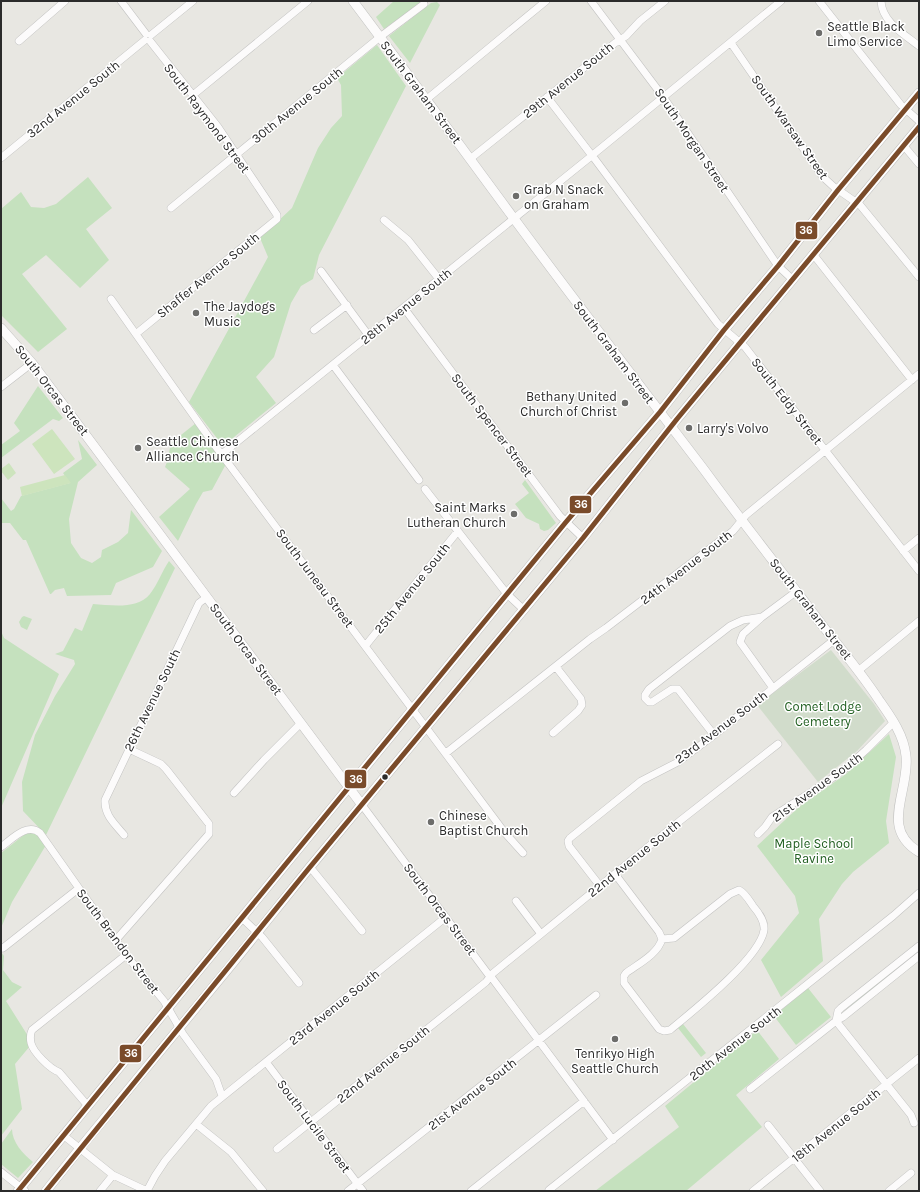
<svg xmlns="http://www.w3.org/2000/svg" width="920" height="1192" font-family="Karla,sans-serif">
<rect width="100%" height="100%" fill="#e8e7e2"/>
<!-- green -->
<path fill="#c5e1be" d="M394 1H423L384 29 376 17Z
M437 2 440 5 410 63 389 36 431 3Z
M377 45 406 86 319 255 313 279 301 286 291 303 274 357 256 377 276 403 223 446 189 402 268 257 260 238 292 208 318 148 331 128 342 116 341 85 337 78Z
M88 177 112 208 86 229 109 260 80 288 46 255 22 274 67 329 38 352 1 315V209L21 192 31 207 44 208 56 204Z
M38 386 63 418 59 421 53 419 1 458V445L20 431 14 423Z
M196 423 226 464 212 490 203 492 196 504 178 541 159 517 190 489 165 467 167 462 171 443Z
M78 440 97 465 78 482 69 519 71 543 81 558 92 563 101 557 102 550 118 542 128 533 131 510 162 551 153 567 116 583 111 595 67 596 64 588 55 590 51 594H50L26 540H23L10 523H1V498L11 511 14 509 21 496 70 483 63 473 82 459Z
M525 480 556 523 548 530 544 531 540 529 539 524 526 518 515 504 529 493 522 484Z
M169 561 175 568 46 835 23 811 22 782 35 735 55 696 75 664 74 660 55 654 63 651 75 628 82 631 93 604C111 605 137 610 150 594 158 584 162 571 169 561Z
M24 616 32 619 27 630 21 627 19 622 22 617Z
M1 631 4 638 59 674 1 808Z
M889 734 896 757 886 821 889 843 853 872 842 884 819 919 823 961 781 997 761 960 799 913 795 896 757 846 799 807 846 774Z
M29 831 38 834 46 845 12 902 1 928V853Z
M919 947V953L842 1015 841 1014Z
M1 952 4 956 3 970 12 982 22 987 6 1001 28 1036 30 1046 15 1064 22 1109 1 1136Z
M808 988 831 1017 796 1045 774 1016Z
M683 1024 706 1053 701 1057 678 1028Z
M757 1030 779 1059 736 1095 762 1127 686 1191H595L679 1127 665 1106Z
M12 1129C12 1142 23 1154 33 1162L18 1178 1 1164V1144Z"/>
<!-- cemetery -->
<path fill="#d1dccb" d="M831 650 874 704 885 721 857 751 818 782 757 705Z"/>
<!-- pitch -->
<path fill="#cde4bd" d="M52 429 75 459 54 474 32 444Z
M9 463 16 473 8 480 1 471V469Z
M65 475 71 483 22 496 20 487Z"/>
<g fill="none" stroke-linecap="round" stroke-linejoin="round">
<defs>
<path id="street" d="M121 1 146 34
M591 1 664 98 778 266 792 279
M819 1 901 105 919 121
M881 1C882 22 904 34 919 46
M151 35 193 1
M19 41 65 1
M731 43 823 177 834 187 860 205 919 277
M193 95 308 1
M547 97 590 153
M427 99 546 1
M904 146 919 164
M595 153 781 1
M1 158 145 40
M594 158 718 324 745 347 919 571
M470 159 615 43 626 36 640 21 665 1
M171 208 380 37 424 4
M384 220 408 240 439 279
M813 254 912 380
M321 271 369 336
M111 299 213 443 505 833 523 853
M404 308 560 516 583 538
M314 330 347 305
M137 333 277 219V215L218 127 150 41
M333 365 419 480
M1 387 32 363
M222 454 589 158
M425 489 507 594 524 610
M903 551 919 538
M762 617 743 634 740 642 773 688
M366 645 458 531
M858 671 919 621
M553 733 578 711 582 705 581 699 556 667
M714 735 678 689H672L652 702H649L645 698V695L649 689 730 626 743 620 762 617 797 591
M446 753 590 639 606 628 733 531 746 515 919 374
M234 793 264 760 301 723
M362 805 488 974
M758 834 765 827 772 817 824 784 846 768 866 750 893 723
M124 835C115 824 104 815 105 800L199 603 207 597
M1 847C11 840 27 822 40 833L126 955 164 1001 183 1034 216 1079 222 1096
M310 867 362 931
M615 874 659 932 662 939
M600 886 569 846 568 841 570 838 641 781 678 762 714 735 834 640
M739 890C745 893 749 900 753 906 759 913 765 921 764 930 760 958 693 1011 670 1030L664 1031 659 1029 624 983V976L626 973C638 964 658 954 662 939L674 938 730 894Z
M516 901 541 934
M242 918 262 937 299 983
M115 941 209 834V824L166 769 161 764 129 749
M3 948 78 889
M492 974 681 820 778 744
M492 978 613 1140
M836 1021 911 1115 914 1123
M836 1021 838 1011 841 1008 919 946
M266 1062 363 1191
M750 1089 836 1021 843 1017 919 956
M88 1106 59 1072C50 1069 33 1052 31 1043 30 1038 30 1034 32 1030L126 955
M196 1124 231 1152 263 1191
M768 1125 820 1191
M63 1135 113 1175 147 1191
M277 1149 486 982 489 978
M1 1172 25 1191
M549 1190 893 916 919 893
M100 1191 113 1175
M147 1191 155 1176 165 1161 211 1106 446 917
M348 1191 596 995
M471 1191 584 1101
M753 1191 919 1058
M889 1191 911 1173"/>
<path id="secondary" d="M353 1C408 74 461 147 515 220 577 304 641 387 705 471 743 523 783 573 822 625 842 650 862 674 879 700 891 717 904 735 906 756 910 791 879 828 919 852
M1 328 32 363 362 805
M18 1191 566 522 660 412 724 330 778 266 838 190 919 93
M46 1191 85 1142 232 964 310 867 583 538 677 419 919 127"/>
</defs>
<!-- street casing -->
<use href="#street" stroke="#c2c2c1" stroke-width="8"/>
<!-- secondary casing -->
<use href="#secondary" stroke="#c2c2c1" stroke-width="10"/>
<!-- street -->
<use href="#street" stroke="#fcfbfb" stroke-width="7"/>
<!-- secondary -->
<use href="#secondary" stroke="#fcfbfb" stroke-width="9"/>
<defs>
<path id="bus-1" d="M18 1191 566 522 660 412 724 330 778 266 838 190 919 93
M46 1191 310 867 583 538 677 419 919 127"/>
</defs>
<!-- bus-1 casing -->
<use href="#bus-1" stroke="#fff" stroke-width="8"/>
<!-- bus-1 -->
<use href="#bus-1" stroke="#7a4b2a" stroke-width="5"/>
</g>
<!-- markers -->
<g fill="#6d6d6b" stroke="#fff" stroke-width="1.5">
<circle cx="819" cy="33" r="4"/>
<circle cx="516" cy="196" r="4"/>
<circle cx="196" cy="313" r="4"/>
<circle cx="625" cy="403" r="4"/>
<circle cx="689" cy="428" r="4"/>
<circle cx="138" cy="448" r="4"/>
<circle cx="514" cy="514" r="4"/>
<circle cx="431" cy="822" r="4"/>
<circle cx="615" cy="1039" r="4"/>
</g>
<circle fill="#2b2b2b" stroke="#fff" stroke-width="1.5" cx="385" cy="777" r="3.5"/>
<g text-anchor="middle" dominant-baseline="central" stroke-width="3" stroke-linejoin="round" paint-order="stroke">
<!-- poi labels -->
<g font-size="13" fill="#2b2b2b" stroke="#fff" text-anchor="start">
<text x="827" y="26">Seattle Black<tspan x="827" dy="15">Limo Service</tspan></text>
<text x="524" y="189">Grab N Snack<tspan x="524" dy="15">on Graham</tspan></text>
<text x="204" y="306">The Jaydogs<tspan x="204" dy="15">Music</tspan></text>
<text x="617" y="396" text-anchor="end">Bethany United<tspan x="617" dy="15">Church of Christ</tspan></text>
<text x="697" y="428">Larry's Volvo</text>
<text x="146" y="441">Seattle Chinese<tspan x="146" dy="15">Alliance Church</tspan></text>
<text x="506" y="507" text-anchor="end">Saint Marks<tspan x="506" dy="15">Lutheran Church</tspan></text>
<text x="439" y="815">Chinese<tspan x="439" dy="15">Baptist Church</tspan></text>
<text x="615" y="1053" text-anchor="middle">Tenrikyo High<tspan x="615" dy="15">Seattle Church</tspan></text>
</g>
<!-- street labels -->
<g font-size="13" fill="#2b2b2b" stroke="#fff">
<text transform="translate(568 80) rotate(-39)">29th Avenue South</text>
<text transform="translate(421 92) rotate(53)">South Graham Street</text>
<text transform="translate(73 99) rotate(-39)">32nd Avenue South</text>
<text transform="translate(297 105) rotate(-39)">30th Avenue South</text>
<text transform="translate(207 118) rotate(53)">South Raymond Street</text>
<text transform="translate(790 127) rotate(55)">South Warsaw Street</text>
<text transform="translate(692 140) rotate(56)">South Morgan Street</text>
<text transform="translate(208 275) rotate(-39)">Shaffer Avenue South</text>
<text transform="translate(406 306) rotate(-39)">28th Avenue South</text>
<text transform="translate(614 352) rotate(53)">South Graham Street</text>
<text transform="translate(52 390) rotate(52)">South Orcas Street</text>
<text transform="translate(787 401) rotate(52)">South Eddy Street</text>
<text transform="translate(492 425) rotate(53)">South Spencer Street</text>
<text transform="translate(686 567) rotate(-38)">24th Avenue South</text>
<text transform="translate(315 578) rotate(53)">South Juneau Street</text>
<text transform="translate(412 588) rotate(-51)">25th Avenue South</text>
<text transform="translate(811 609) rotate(52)">South Graham Street</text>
<text transform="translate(246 649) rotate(53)">South Orcas Street</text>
<text transform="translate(152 700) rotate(-64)">26th Avenue South</text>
<text transform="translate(721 727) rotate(-37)">23rd Avenue South</text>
<text transform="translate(817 787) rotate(-36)">21st Avenue South</text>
<text transform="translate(634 858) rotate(-39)">22nd Avenue South</text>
<text transform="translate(440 909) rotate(53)">South Orcas Street</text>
<text transform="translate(118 941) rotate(53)">South Brandon Street</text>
<text transform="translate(334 1007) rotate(-39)">23rd Avenue South</text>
<text transform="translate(735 1043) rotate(-38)">20th Avenue South</text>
<text transform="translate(383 1064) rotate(-39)">22nd Avenue South</text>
<text transform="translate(472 1094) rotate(-38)">21st Avenue South</text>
<text transform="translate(836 1125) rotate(-39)">18th Avenue South</text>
<text transform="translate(314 1126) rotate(53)">South Lucile Street</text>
</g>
<!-- park labels -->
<g font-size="13" fill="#226022" stroke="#fff">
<text x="823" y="706">Comet Lodge<tspan x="823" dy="15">Cemetery</tspan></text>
<text x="814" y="843">Maple School<tspan x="814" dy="15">Ravine</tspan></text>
</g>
</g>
<g stroke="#fff" stroke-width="1.5">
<rect x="795" y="221" width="23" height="19" rx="4" fill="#7a4b2a"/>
<rect x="569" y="495" width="23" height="19" rx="4" fill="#7a4b2a"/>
<rect x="344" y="769" width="23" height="20" rx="4" fill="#7a4b2a"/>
<rect x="119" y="1044" width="23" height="19" rx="4" fill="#7a4b2a"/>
</g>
<g font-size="11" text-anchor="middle" font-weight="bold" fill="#fff">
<text x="806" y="234">36</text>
<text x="581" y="508">36</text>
<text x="356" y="783">36</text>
<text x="131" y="1057">36</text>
</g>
<!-- border -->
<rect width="920" height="1192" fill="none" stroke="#2b2b2b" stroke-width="4"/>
</svg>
